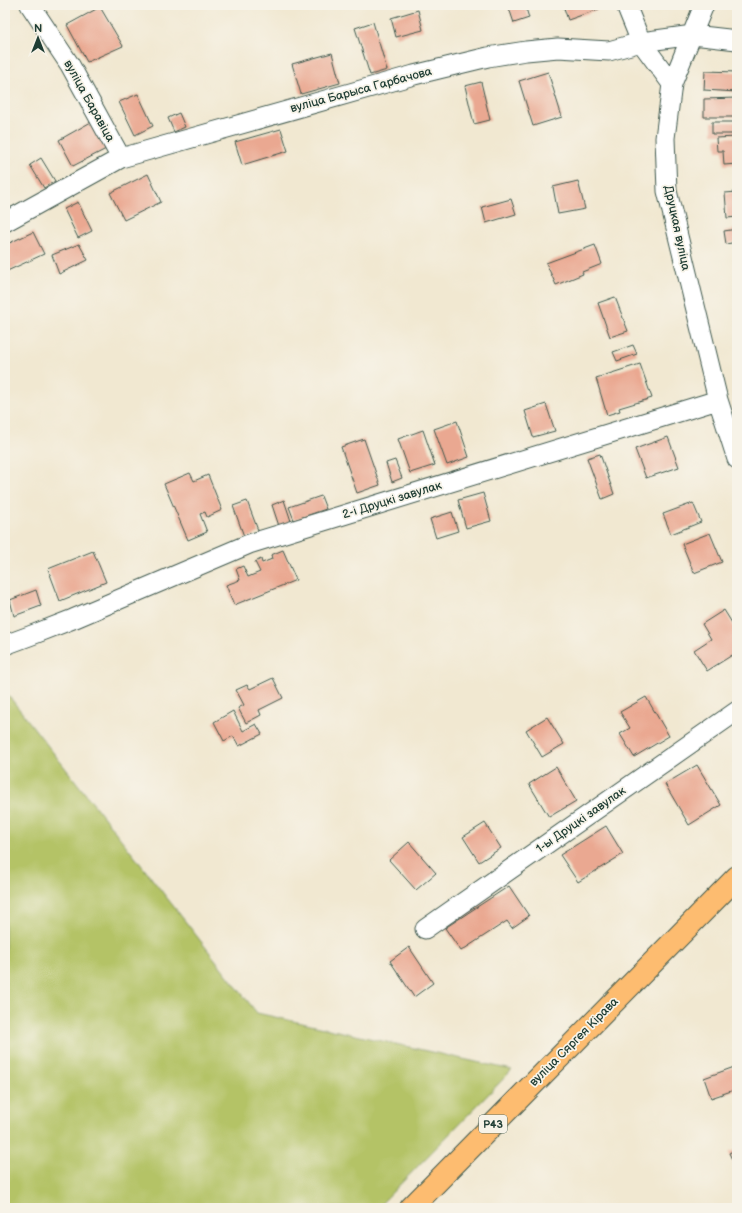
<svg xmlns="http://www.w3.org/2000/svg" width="742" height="1213" font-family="'Balsamiq Sans',sans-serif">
<rect width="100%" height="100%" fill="#f7f3e8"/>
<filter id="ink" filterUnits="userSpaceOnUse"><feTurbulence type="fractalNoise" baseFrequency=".025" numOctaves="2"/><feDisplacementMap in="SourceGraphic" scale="8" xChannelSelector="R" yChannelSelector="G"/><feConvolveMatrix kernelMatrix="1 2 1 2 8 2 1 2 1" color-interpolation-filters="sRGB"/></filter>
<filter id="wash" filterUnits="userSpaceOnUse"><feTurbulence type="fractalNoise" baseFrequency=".012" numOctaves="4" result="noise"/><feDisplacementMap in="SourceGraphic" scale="16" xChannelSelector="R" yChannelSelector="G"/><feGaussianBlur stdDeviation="0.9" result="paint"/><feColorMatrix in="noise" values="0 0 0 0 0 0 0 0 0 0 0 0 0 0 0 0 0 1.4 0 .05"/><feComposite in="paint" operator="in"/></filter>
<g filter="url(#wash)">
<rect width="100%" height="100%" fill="#f1e8d1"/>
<!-- green -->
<path fill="#b4c366" stroke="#6a804d" d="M5 691 257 1013 512 1070 377 1208H5Z"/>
<g id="blocks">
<!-- building -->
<path fill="#eaa891" d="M508 5H525L529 18 514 23Z
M563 5H598L599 9 568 20Z
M100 7 123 46 87 62 67 25Z
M418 10 423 30 396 37 391 18Z
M373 22 387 70 370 75 355 28Z
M332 53 340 83 301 94 292 64Z
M705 71 737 72V92L704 90Z
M548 72 562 117 533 126 519 81Z
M481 82 490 120 474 124 465 86Z
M138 94 153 126 135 135 119 102Z
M737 98V117H704V99Z
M179 113 185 127 174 132 168 118Z
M91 122 106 149 73 166 59 140Z
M712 122H737V134H712Z
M281 129 288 151 242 165 235 142Z
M737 137V164L724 165 723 151H717L716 138Z
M41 158 55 181 44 188 30 165Z
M148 174 161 202 124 220 110 193Z
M578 181 585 209 558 214 553 187Z
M737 192V217L727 218 725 193Z
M511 199 516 214 486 223 482 207Z
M78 202 92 231 78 238 64 209Z
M737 229V242L726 244 724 231Z
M33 232 44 254 5 272V245Z
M79 244 88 260 59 274 52 255Z
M595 245 602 264 582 272 583 274 556 285 546 263Z
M615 297 628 331 610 337 598 303Z
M633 345 637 354 617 361 613 352Z
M640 364 652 398 619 408 620 411 607 415 596 378Z
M546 404 555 431 533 437 525 411Z
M457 421 469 457 447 465 434 429Z
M423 430 435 465 410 473 398 439Z
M668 437 679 467 646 478 635 449Z
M364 439 380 485 357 493 341 447Z
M600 454 614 494 602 499 587 458Z
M395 460 402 478 392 482 386 463Z
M190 473 194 481 208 475 222 510 207 517 205 512 200 514 207 532 188 540 164 484Z
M483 493 491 521 466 528 458 500Z
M321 496 326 509 294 520 289 507Z
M284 500 291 521 279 526 272 505Z
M247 501 259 533 245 539 233 506Z
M693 503 701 522 671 534 663 514Z
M452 512 458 531 436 538 430 519Z
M710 533 722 562 694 573 682 544Z
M283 550 296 580 234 605 226 585 240 580 236 569 243 566 248 577 260 572 255 562 261 559 262 563 272 559 271 555Z
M93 551 106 582 60 601 48 569Z
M36 590 41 606 14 616 10 600Z
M724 610 737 631V652L707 671 694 650 711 639 702 624Z
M273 678 283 698 259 710 261 715 246 723 238 708 244 705 236 690 247 685 250 689Z
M646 697 669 736 634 757 620 734 630 728 620 712Z
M233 711 243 731 256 724 262 734 239 746 233 736 224 741 214 722Z
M547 717 564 744 542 757 526 730Z
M697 765 721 805 689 825 665 784Z
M556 767 576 801 549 817 529 784Z
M485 823 501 848 479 862 463 837Z
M606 826 623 854 578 882 560 855Z
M409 842 436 873 416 890 389 860Z
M509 886 529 916 512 928 507 921 461 951 445 928Z
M409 947 433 983 414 997 390 961Z
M737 1066V1089L711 1098 704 1078Z
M737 1149V1170L729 1153Z"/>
</g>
</g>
<g filter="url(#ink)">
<use href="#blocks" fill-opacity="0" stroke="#3e574c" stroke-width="1"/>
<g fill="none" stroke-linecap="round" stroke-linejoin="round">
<defs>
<path id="street" d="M30 5 70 65 121 158
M626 5 641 42 672 84
M704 5 672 84 665 138 667 191 718 400 737 459
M5 222 121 158 414 75 488 57 526 51 558 48 609 51 641 42 693 35 737 40
M5 645 32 635 73 619 249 544 718 400
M425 929 737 711"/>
<path id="primary" d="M411 1208 737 877"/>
</defs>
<!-- street casing -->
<use href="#street" stroke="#3e574c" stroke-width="21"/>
<!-- primary casing -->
<use href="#primary" stroke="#3e574c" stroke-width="24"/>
<!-- street -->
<use href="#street" stroke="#fff" stroke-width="19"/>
<!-- primary -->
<use href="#primary" stroke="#fdbc6f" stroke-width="22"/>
</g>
</g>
<g text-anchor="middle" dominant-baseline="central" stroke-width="3.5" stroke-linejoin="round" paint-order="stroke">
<!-- shield labels -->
<rect fill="#f7f3e8" stroke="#60746a" stroke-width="1" x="479" y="1115" width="28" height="18" rx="3"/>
<g font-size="11" font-weight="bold" fill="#1f3d34">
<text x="493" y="1124">Р43</text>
</g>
<!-- street labels -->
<g font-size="12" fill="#1f3d34" stroke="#f7f3e8">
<text transform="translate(361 90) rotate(-15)">вуліца Барыса Гарбачова</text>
<text transform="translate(89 101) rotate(61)">вуліца Баравіца</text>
<text transform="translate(677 228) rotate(78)">Друцкая вуліца</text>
<text transform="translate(392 500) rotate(-17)">2-і Друцкі завулак</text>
<text transform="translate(581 820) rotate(-35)">1-ы Друцкі завулак</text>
<text transform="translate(574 1042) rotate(-45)">вуліца Сяргея Кірава</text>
</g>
</g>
<!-- margin -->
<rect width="742" height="1213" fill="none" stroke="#f7f3e8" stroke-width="20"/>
<!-- north arrow -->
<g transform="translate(38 38)" stroke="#f7f3e8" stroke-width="3" paint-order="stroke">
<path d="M0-3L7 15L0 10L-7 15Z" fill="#1f3d34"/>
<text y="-6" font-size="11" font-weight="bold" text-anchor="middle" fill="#1f3d34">N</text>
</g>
</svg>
